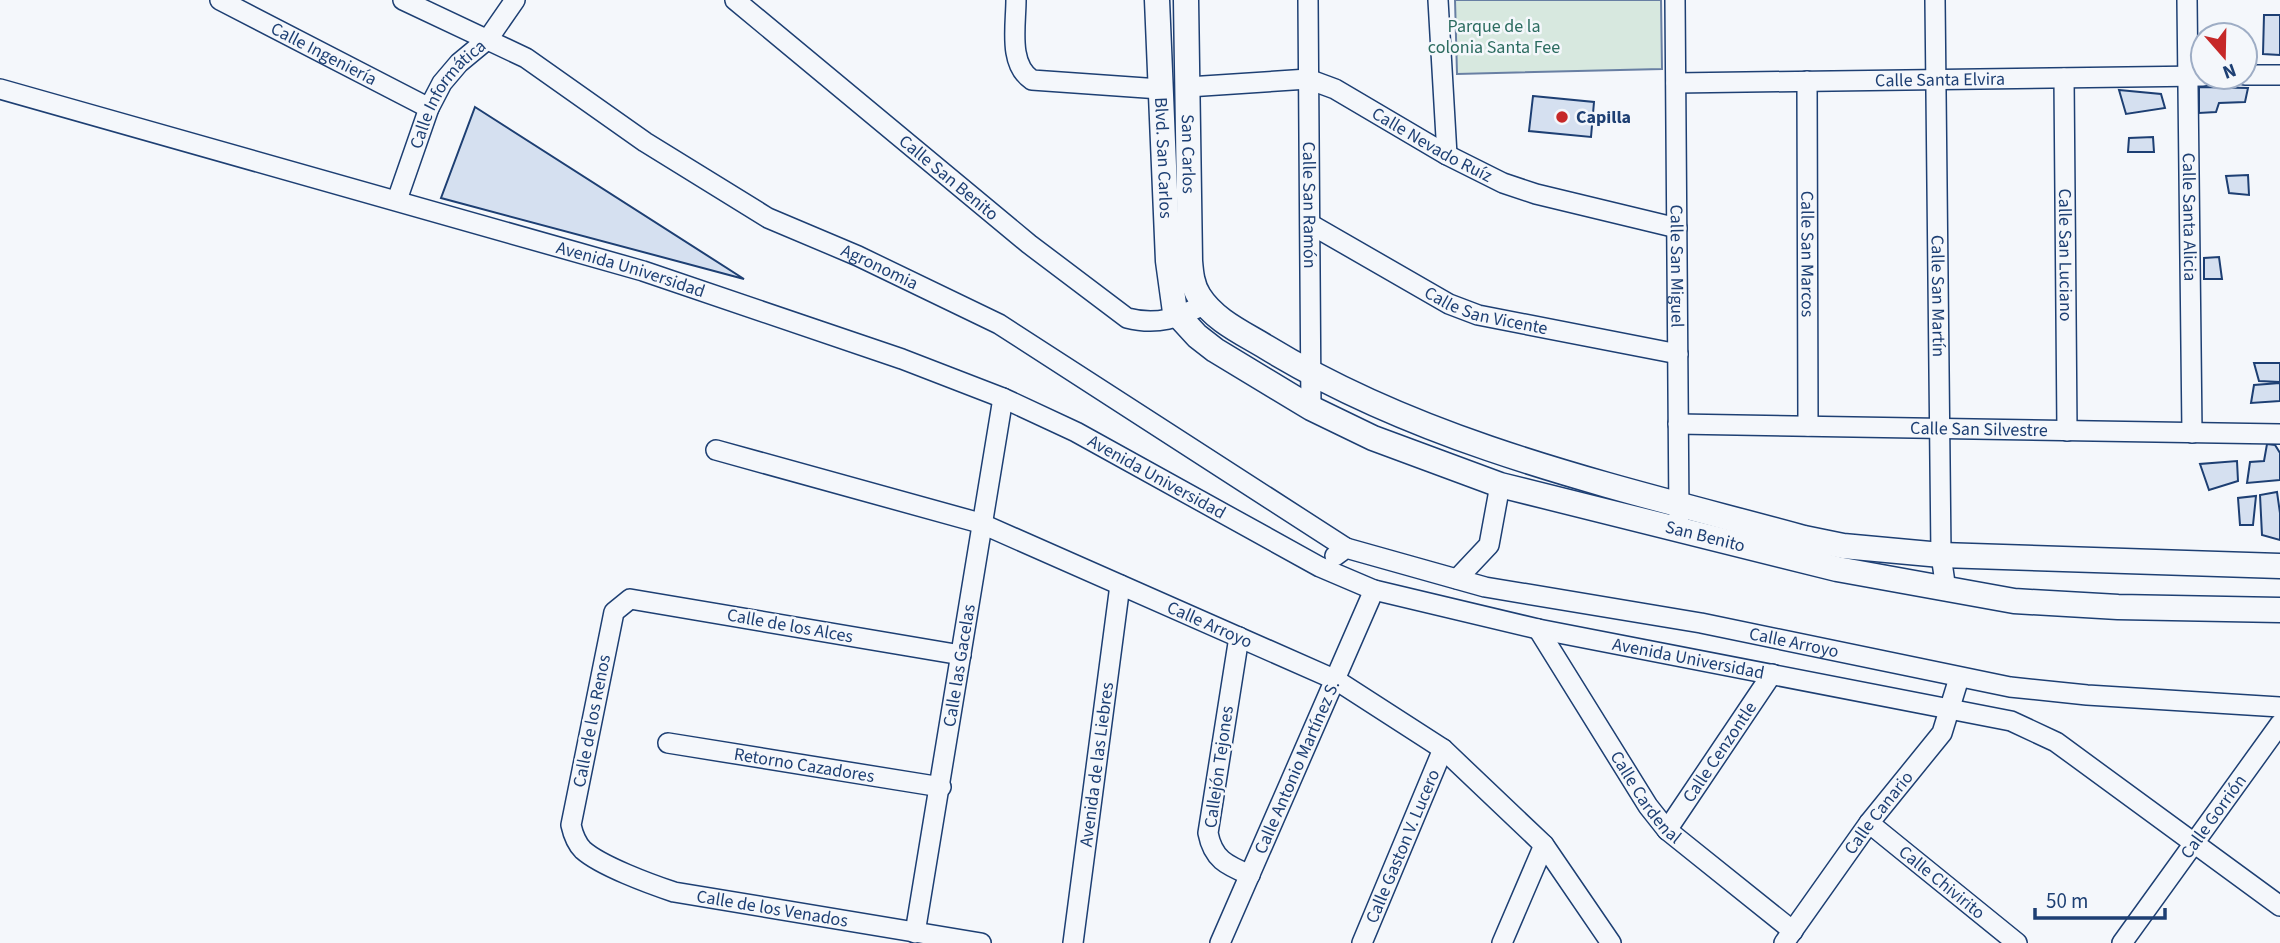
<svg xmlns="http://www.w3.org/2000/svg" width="2280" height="943" font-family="'Source Sans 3',sans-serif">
<rect width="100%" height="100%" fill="#f4f7fb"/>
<!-- green -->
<path fill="#d7e8df" stroke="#687fa3" stroke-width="2" d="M1455 0H1661L1662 69 1457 74Z"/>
<!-- building -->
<path fill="#d5e0f0" stroke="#1d3f73" stroke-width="2" d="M2264 15H2280V55L2263 54Z
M2199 87 2248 88 2245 102 2219 103 2216 112 2199 113Z
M2119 90 2161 94 2165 108 2126 114Z
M1533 96 1594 102 1591 137 1529 131Z
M475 107 744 279 441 198Z
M2153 137 2154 152H2128L2129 138Z
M2248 175 2249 195 2229 193 2226 176Z
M2219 257 2222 279H2204V258Z
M2254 363H2280V382L2259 381Z
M2280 383V401L2251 403 2254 385Z
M2267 444 2275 445 2280 453V480L2247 483 2250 462 2264 461Z
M2237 461 2238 481 2209 490 2200 464Z
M2277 492 2280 513V540L2262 535 2260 495Z
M2256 496 2253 525H2240L2238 498Z"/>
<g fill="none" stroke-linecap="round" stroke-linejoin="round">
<defs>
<g id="minor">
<path id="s1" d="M220 0 429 108"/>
<path id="s2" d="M403 0 526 58 645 142 768 218 858 256 999 324 1346 548"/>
<path id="s3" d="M735 0 1029 244 1127 318C1158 326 1178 318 1205 304"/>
<path d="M1016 0C1016 26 1008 64 1032 80L1160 89"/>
<path id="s4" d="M1308 0 1311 408"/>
<path d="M1438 0 1447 155"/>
<path id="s5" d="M1675 0 1679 517"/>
<path id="s6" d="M1935 0 1941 555 1946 590"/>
<path id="s7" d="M2187 0 2192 433"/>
<path d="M2245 75H2280"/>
<path id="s8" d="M2064 78 2067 431"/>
<path id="s9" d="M1807 81 1808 426"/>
<path id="s10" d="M1676 83 2203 76"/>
<path id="s11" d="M1188 87 1308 79 1335 89 1447 155 1503 183 1536 194 1677 228"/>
<path id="s12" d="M0 89 643 271 902 359 1003 398 1076 432 1320 567 1374 590 1538 629 2011 721 2056 742 2280 906"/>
<path id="s13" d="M397 200 429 108 442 83 459 63 488 39 515 0"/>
<path id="s14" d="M1310 224 1449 304 1478 315 1678 354"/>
<path id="s15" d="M1678 424 2280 434"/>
<path id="s16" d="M716 450 980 523 1336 680 1443 749 1544 845 1611 943"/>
<path id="s17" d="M1335 556 1346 548 1485 587 1701 623 2010 687 2087 695 2280 707"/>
<path d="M1457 579 1489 545 1500 485"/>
<path id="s18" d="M1538 629 1648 806 1667 830 1793 931"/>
<path d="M1239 637 1208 833C1213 859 1226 865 1250 875"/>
<path id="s19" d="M961 655 630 599 614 612 571 825C573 834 576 843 583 850 601 866 650 884 674 892L981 943"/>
<path id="s20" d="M668 743 941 787"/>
<path id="s21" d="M1869 823 2017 943"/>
<path id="s22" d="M1667 830 1772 674"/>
<path id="s23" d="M915 933 1003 398"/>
<path id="s24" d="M1073 943 1120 585"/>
<path id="s25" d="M1220 943 1374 590"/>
<path id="s26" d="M1362 943 1443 749"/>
<path d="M1502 943 1544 845"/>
<path id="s27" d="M1784 943 1869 823 1942 733 1959 678"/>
<path id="s28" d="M2122 943 2280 724"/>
</g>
<g id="major">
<path id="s29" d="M1157 0 1168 261 1175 312 1197 336 1215 350 1311 408 1373 438 1500 485 1837 569 2014 601 2118 607 2280 610"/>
<path id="s30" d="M1186 0 1190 261C1191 273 1192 285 1199 296 1214 320 1243 333 1266 347 1430 447 1621 488 1804 538L1843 546 1941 555 2280 566"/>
</g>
</defs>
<!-- minor casing -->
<use href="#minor" stroke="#1d3f73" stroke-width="22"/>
<!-- major casing -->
<use href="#major" stroke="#1d3f73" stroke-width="27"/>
<!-- minor -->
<use href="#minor" stroke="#f4f7fb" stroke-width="19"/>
<!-- major -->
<use href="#major" stroke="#f4f7fb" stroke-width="24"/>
</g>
<!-- markers -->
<circle fill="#c62828" stroke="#f4f7fb" stroke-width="2.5" cx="1562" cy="117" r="7"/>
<g text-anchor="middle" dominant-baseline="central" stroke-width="5" stroke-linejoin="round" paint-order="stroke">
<!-- park labels -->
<g font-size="18" fill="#2c6c60" stroke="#f4f7fb">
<text x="1494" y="26">Parque de la<tspan x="1494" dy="21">colonia Santa Fee</tspan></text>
</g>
<!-- street labels -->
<g font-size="18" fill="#1d3f73" stroke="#f4f7fb">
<text stroke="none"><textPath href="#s1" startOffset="117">Calle Ingeniería</textPath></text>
<text stroke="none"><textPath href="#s10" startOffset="264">Calle Santa Elvira</textPath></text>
<text stroke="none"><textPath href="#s13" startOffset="119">Calle Informática</textPath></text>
<text stroke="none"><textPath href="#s11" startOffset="261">Calle Nevado Ruíz</textPath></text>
<text stroke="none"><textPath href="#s30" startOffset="154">San Carlos</textPath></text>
<text stroke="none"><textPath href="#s29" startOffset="158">Blvd. San Carlos</textPath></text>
<text stroke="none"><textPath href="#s3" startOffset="278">Calle San Benito</textPath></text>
<text stroke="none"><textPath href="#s4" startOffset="205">Calle San Ramón</textPath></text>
<text stroke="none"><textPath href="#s7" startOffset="217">Calle Santa Alicia</textPath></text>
<text stroke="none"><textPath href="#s9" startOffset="173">Calle San Marcos</textPath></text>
<text stroke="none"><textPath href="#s8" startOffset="177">Calle San Luciano</textPath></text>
<text stroke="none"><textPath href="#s2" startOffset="548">Agronomia</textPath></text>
<text stroke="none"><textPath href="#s5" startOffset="266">Calle San Miguel</textPath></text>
<text stroke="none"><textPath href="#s12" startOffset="656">Avenida Universidad</textPath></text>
<text stroke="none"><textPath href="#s6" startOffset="296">Calle San Martín</textPath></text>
<text stroke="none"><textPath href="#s14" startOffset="198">Calle San Vicente</textPath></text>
<text stroke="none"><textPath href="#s15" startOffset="301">Calle San Silvestre</textPath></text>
<text stroke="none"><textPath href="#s12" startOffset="1223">Avenida Universidad</textPath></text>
<text stroke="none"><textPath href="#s29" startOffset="896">San Benito</textPath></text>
<text stroke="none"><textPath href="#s16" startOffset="525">Calle Arroyo</textPath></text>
<text transform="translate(790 626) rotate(10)">Calle de los Alces</text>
<text stroke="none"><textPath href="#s17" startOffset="472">Calle Arroyo</textPath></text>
<text stroke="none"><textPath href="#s12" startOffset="1790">Avenida Universidad</textPath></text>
<text stroke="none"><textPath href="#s23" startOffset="271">Calle las Gacelas</textPath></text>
<text transform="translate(592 721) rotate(-79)">Calle de los Renos</text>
<text stroke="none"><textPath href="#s22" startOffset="94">Calle Cenzontle</textPath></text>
<text stroke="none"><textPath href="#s24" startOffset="180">Avenida de las Liebres</textPath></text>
<text stroke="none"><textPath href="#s20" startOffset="138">Retorno Cazadores</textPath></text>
<text transform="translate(1219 767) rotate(-82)">Callejón Tejones</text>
<text stroke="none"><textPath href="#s25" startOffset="192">Calle Antonio Martínez S.</textPath></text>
<text stroke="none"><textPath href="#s18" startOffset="200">Calle Cardenal</textPath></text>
<text stroke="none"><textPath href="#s27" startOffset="161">Calle Canario</textPath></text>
<text stroke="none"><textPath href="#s28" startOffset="156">Calle Gorrión</textPath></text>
<text stroke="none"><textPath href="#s26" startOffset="105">Calle Gaston V. Lucero</textPath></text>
<text stroke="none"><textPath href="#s21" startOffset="94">Calle Chivirito</textPath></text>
<text stroke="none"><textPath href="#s19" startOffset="802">Calle de los Venados</textPath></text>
</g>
<!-- poi labels -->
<g font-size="18" font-weight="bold" fill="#1d3f73" stroke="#f4f7fb" text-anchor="start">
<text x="1576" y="117">Capilla</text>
</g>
</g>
<!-- north arrow -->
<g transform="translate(2224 56) rotate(160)"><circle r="33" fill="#f4f7fb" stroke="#9eadc5" stroke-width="2"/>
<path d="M0-5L12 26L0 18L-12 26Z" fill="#c62828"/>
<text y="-10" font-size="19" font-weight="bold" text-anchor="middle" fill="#1d3f73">N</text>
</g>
<!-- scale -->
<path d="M2035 908v10h130v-10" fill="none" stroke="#1d3f73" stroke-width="3.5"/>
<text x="2046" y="908" font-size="21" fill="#1d3f73" stroke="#f4f7fb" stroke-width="5" paint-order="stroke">50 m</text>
</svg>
